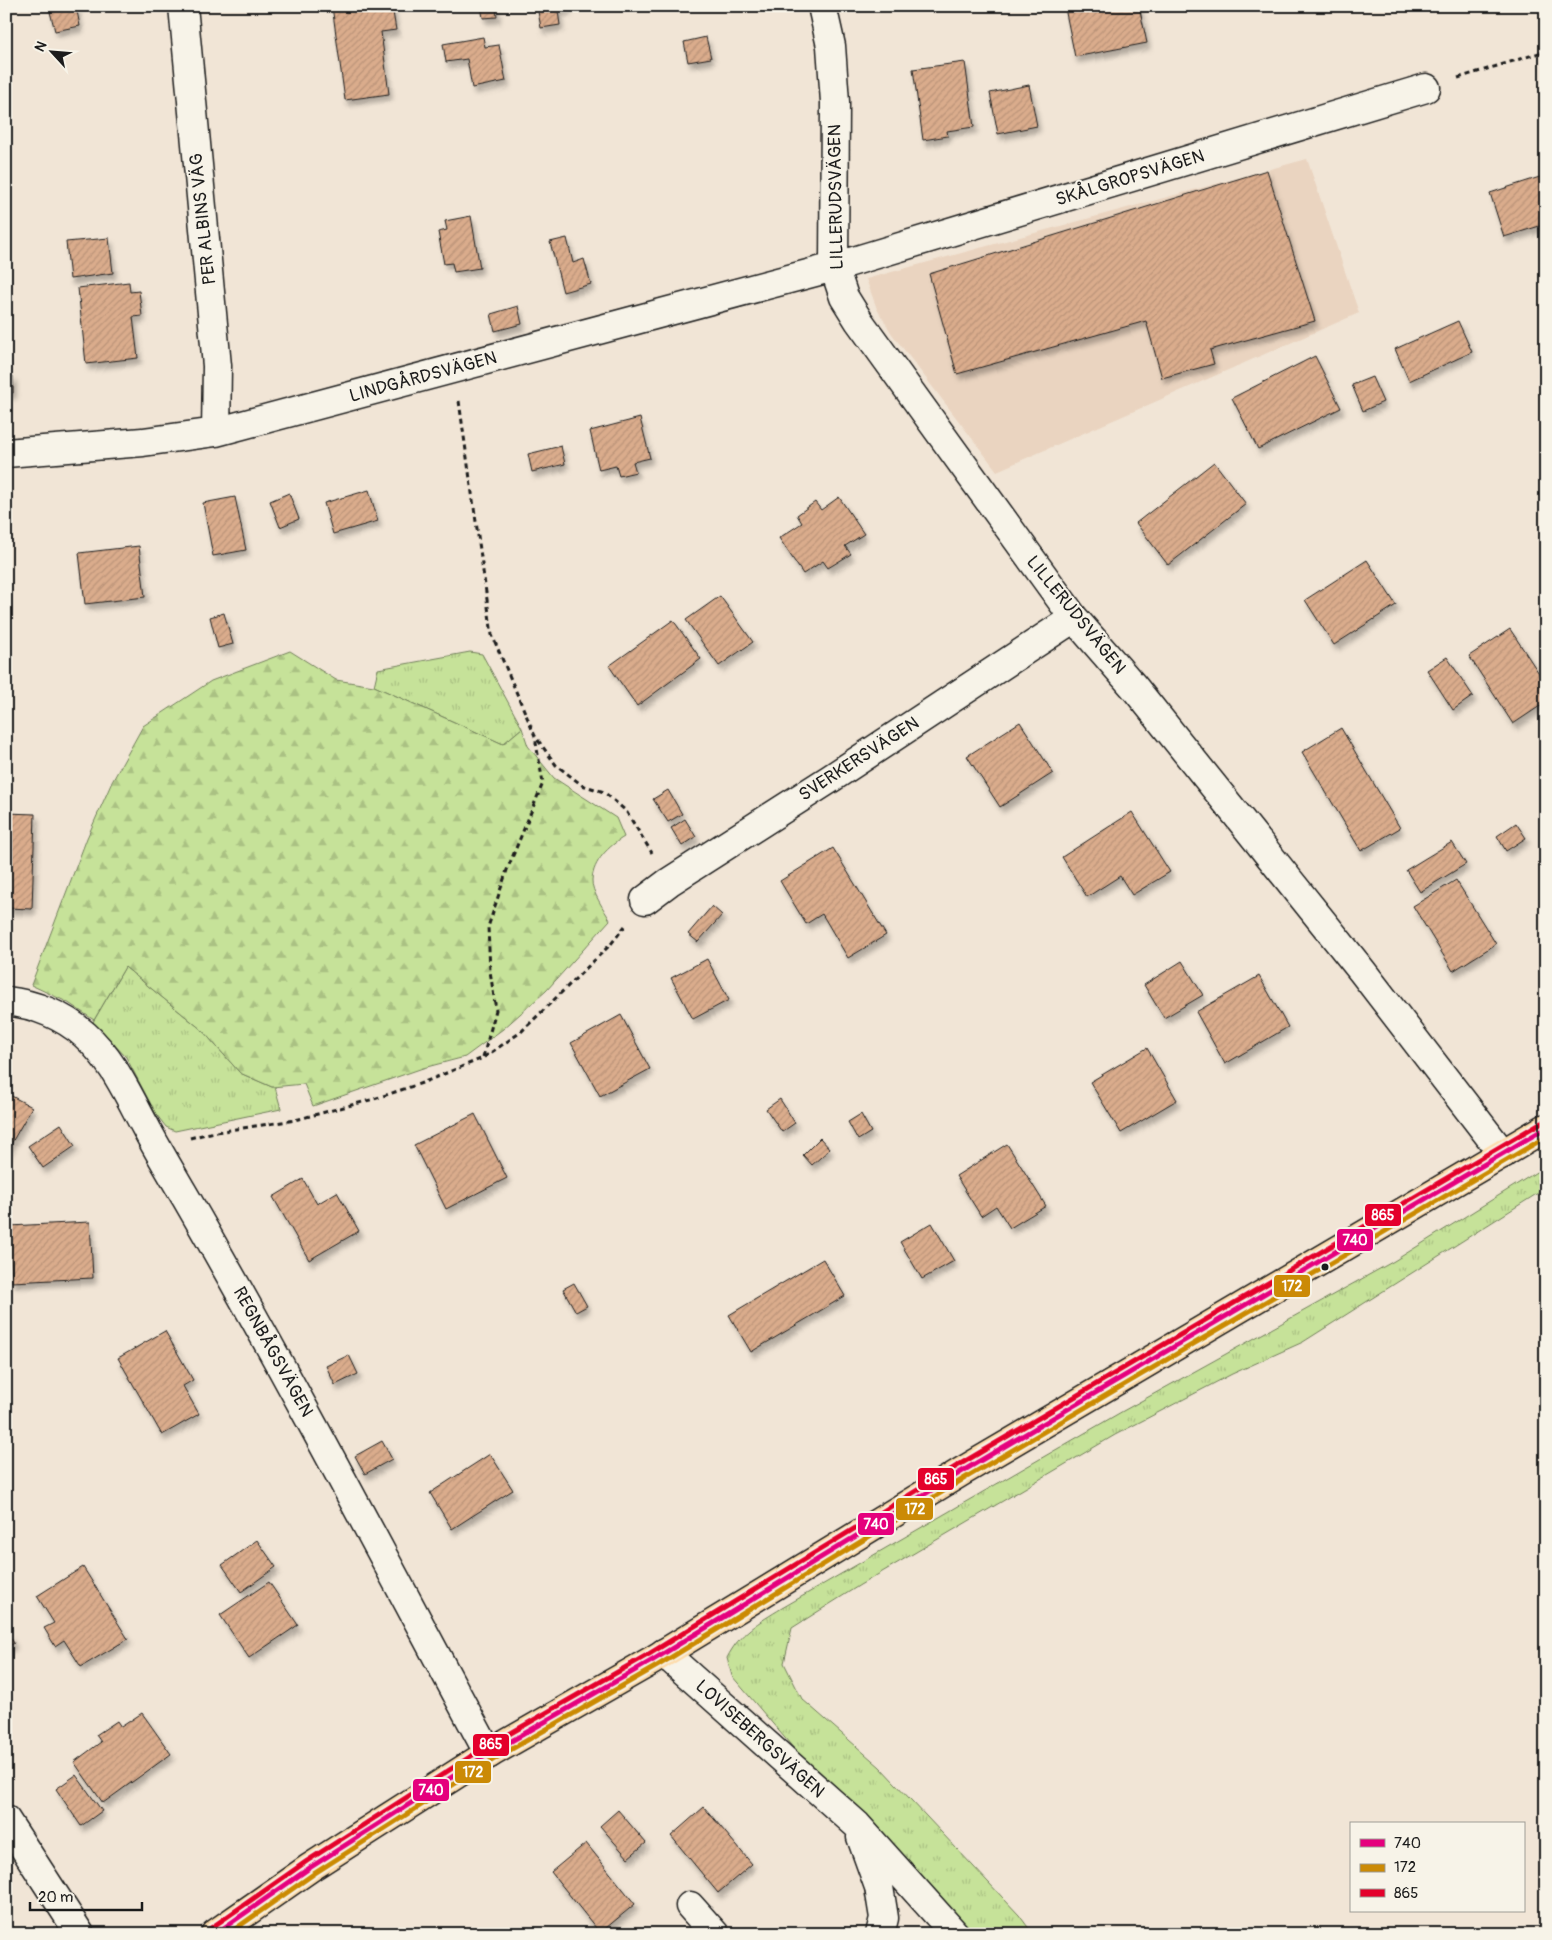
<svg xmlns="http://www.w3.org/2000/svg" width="1552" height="1940" font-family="Pangolin,sans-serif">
<defs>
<pattern id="grass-tufts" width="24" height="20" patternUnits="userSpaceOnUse" patternTransform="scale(1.25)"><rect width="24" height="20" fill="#c6e299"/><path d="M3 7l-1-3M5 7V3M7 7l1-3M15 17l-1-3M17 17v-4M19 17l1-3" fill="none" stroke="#aac183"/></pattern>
<pattern id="forest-firs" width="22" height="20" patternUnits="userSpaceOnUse" patternTransform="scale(1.25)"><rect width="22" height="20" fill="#c6e299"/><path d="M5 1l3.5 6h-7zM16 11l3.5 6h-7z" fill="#aac183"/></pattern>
<pattern id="building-hatch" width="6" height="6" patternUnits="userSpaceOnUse" patternTransform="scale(1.25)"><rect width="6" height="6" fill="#daac8c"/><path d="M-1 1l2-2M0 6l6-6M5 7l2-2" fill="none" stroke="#ba9378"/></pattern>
<filter id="shadow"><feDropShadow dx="3" dy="5.5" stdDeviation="2.5" flood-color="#0004"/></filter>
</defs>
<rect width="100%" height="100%" fill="#f1e5d6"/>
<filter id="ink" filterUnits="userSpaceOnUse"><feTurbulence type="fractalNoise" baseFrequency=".02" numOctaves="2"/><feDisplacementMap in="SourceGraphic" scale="10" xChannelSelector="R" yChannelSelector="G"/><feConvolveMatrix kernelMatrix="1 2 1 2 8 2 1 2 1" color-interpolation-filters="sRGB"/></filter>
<g filter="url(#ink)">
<!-- built -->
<path fill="#ead4c0" d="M1307 159 1359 313 997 471 892 334 877 309 866 279Z"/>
<!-- grass -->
<path fill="url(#grass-tufts)" stroke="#717f5a" d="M470 652 482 654 522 728 503 744 374 686 378 669Z
M125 967 202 1030 240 1073 272 1087H275L281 1109 175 1131 166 1127 156 1114 126 1057 93 1022Z
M1546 1166V1188L1303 1342 1232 1374 1115 1435 860 1585 792 1628 784 1663 802 1699 880 1767 1019 1915 1033 1934H973L915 1870 796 1751 732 1676 727 1658C740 1632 758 1623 782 1608L1123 1411 1394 1261Z"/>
<!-- forest -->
<path fill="url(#forest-firs)" stroke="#717f5a" d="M290 651 336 680 374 686 503 744 522 728 528 746 554 778 616 818 624 837C609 846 593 861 592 880 591 891 605 911 610 920L546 991 503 1029 465 1057 423 1068 313 1106 304 1084 272 1087 240 1073 202 1030 125 967 94 1020 67 1002 31 985 87 838 112 782 143 726 211 681Z"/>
<!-- building -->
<path fill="url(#building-hatch)" stroke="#1c1c1c" filter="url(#shadow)" d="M76 6 80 26 55 31 50 12Z
M332 6H392L396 30 381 32 389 94 345 100Z
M481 6H496L497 17 483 18Z
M537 6H568V9L558 11 560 25 541 28Z
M1076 6H1139L1147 43 1075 57 1065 8Z
M483 37 485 47 499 45 506 81 472 88 467 59 446 62 443 44Z
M706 37 711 58 688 62 684 42Z
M965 62 974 127 947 131 948 136 923 140 913 69Z
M1029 85 1037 126 998 134 990 93Z
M1267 170 1315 321 1210 350 1214 364 1162 378 1146 321 957 374 929 274Z
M1546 175V224L1504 237 1490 193Z
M471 216 480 268 454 272 452 263 444 264 438 232 447 230 445 221Z
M109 238 113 273 70 279 66 242Z
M567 238 573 263 584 259 591 284 563 292 550 242Z
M129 282 130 292 139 291 142 316 133 317 138 358 86 364 78 288Z
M518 306 522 324 495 331 491 314Z
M1458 321 1472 352 1409 381 1395 349Z
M1315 356 1341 408 1258 449 1232 398Z
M6 376H13V393H6Z
M1372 377 1383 402 1363 411 1352 385Z
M640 418 650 458 633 462 636 472 619 476 616 466 599 470 590 431Z
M561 446 565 464 532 472 528 454Z
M1214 462 1246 504 1168 565 1136 523Z
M369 490 378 521 333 534 324 503Z
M289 493 299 519 280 527 270 501Z
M235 497 246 550 213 556 203 503Z
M839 497 864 534 845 546 851 554 828 568 823 561 803 574 779 538 802 523 797 515 815 502 821 510Z
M139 546 145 597 85 604 79 553Z
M1367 560 1396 605 1334 645 1305 600Z
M720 596 753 642 719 666 686 620Z
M224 613 233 644 218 648 210 617Z
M673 620 701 659 637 706 609 666Z
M1510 629 1546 684V702L1513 724 1469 656Z
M1447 657 1473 696 1453 710 1427 670Z
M1020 722 1053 773 1000 807 967 756Z
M1341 728 1400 828 1361 851 1302 752Z
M668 790 682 814 668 822 653 799Z
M1132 812 1170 872 1132 895 1120 876 1087 897 1062 857Z
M6 813 35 814 32 909 6 908Z
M685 819 696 837 682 846 671 828Z
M1516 823 1526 838 1506 851 1497 836Z
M1452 842 1466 864 1420 892 1406 870Z
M833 848 886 935 848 958 822 914 806 924 780 881Z
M1456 880 1496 944 1453 971 1413 906Z
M712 906 722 915 698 942 688 934Z
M707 959 729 1000 693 1019 671 978Z
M1182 961 1203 995 1164 1018 1144 985Z
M1259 976 1288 1027 1225 1064 1196 1012Z
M621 1015 650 1069 600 1096 571 1043Z
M1147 1048 1177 1100 1121 1133 1090 1082Z
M6 1093 32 1107 7 1151 6 1150Z
M780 1099 795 1123 782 1132 766 1109Z
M475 1114 507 1178 446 1209 414 1145Z
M861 1114 871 1132 858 1140 848 1122Z
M61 1124 75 1146 43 1168 28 1146Z
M820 1138 830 1149 812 1165 803 1155Z
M1007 1144 1046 1206 1010 1228 996 1206 981 1216 956 1176Z
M303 1179 317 1204 337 1192 359 1231 309 1260 273 1197Z
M90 1222 93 1278 12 1282 9 1226Z
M932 1223 954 1261 922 1279 900 1242Z
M823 1259 845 1296 751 1352 729 1315Z
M574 1283 587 1306 576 1312 563 1289Z
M165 1331 193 1380 183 1386 199 1414 162 1435 118 1358Z
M349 1355 358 1374 335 1385 326 1366Z
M382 1441 392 1459 365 1474 355 1456Z
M490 1454 513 1490 452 1529 430 1493Z
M257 1540 276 1567 241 1592 222 1565Z
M83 1567 128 1639 81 1667 64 1640 55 1646 44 1628 54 1623 37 1596Z
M269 1582 298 1625 249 1658 220 1615Z
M6 1631 14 1643 6 1648Z
M142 1713 171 1754 103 1803 74 1762 101 1742 96 1735 117 1721 121 1727Z
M76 1775 102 1811 81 1826 56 1789Z
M704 1807 752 1864 718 1893 671 1836Z
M618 1810 646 1843 628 1858 600 1826Z
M586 1843 635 1904 600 1933 551 1872Z
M436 1930 463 1934H436Z"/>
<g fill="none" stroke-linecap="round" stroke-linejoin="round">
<defs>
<path id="minor" d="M183 6 217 366 216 432
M822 6 831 46 835 102 834 267 844 297 859 321 1074 618 1134 687 1362 971 1503 1154
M6 453 143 442 216 432 834 267 1426 88
M645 900 669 882 830 779 1074 618
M6 1001C35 1004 64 1016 85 1035 113 1060 128 1095 145 1126 158 1151 172 1174 186 1198 292 1381 389 1568 489 1754
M664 1653 857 1825 955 1934
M6 1820 80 1934
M861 1837 879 1887 884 1918 880 1934
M690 1906 715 1934"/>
<path id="major" d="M215 1934 311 1867 480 1759 653 1660 961 1472 1546 1128"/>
</defs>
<!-- minor casing -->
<use href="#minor" stroke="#1c1c1c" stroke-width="31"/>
<!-- major casing -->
<use href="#major" stroke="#1c1c1c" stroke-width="31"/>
<!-- path -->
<path stroke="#1c1c1c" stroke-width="3" stroke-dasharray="5 4" stroke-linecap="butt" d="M1458 78 1546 51
M459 401 492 635 535 736 556 765 582 785 604 792 626 811 652 853
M483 1057 496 1010 490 971 488 927 507 870 543 783 535 737
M190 1138 210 1133 295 1120 374 1099 422 1083 483 1058 521 1032 611 944 625 926"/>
<!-- minor -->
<use href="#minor" stroke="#f7f3e8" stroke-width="28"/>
<!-- major -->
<use href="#major" stroke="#fddcac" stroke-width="28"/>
<defs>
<path id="bus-1" d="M215 1934 311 1867 480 1759 653 1660 961 1472 1546 1128"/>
<path id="bus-2" d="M228 1934 315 1873 484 1765 657 1666 965 1478 1546 1137"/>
<path id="bus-3" d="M211 1928 307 1861 476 1753 649 1654 957 1466 1542 1122"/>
</defs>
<!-- bus-1 casing -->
<use href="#bus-1" stroke="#f7f3e8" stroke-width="9"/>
<!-- bus-2 casing -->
<use href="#bus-2" stroke="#f7f3e8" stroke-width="9"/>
<!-- bus-3 casing -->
<use href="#bus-3" stroke="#f7f3e8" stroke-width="9"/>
<!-- bus-1 -->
<use href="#bus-1" stroke="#e5007d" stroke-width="5"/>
<!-- bus-2 -->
<use href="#bus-2" stroke="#cb8a06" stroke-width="5"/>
<!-- bus-3 -->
<use href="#bus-3" stroke="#e4002b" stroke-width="5"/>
</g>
</g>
<!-- markers -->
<circle fill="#1c1c1c" stroke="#f7f3e8" stroke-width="2" cx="1325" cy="1267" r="4.5"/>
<g text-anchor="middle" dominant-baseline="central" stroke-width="4" stroke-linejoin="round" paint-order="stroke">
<!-- street labels -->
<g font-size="18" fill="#1c1c1c" stroke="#f7f3e8">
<text transform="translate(1130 178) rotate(-17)">SKÅLGROPSVÄGEN</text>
<text transform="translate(836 197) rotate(-91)">LILLERUDSVÄGEN</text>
<text transform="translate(203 219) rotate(-96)">PER ALBINS VÄG</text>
<text transform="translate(423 377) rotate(-15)">LINDGÅRDSVÄGEN</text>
<text transform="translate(1076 615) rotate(51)">LILLERUDSVÄGEN</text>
<text transform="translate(859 759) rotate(-33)">SVERKERSVÄGEN</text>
<text transform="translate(273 1352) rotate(61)">REGNBÅGSVÄGEN</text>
<text transform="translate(760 1739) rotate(42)">LOVISEBERGSVÄGEN</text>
</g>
</g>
<g stroke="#f7f3e8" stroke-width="2">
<rect x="1364" y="1203" width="38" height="24" rx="5" fill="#e4002b"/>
<rect x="1336" y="1228" width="38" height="24" rx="5" fill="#e5007d"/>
<rect x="1273" y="1274" width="38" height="24" rx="5" fill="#cb8a06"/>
<rect x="917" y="1467" width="38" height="24" rx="5" fill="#e4002b"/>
<rect x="895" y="1497" width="39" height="24" rx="5" fill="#cb8a06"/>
<rect x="857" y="1512" width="38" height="24" rx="5" fill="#e5007d"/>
<rect x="472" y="1733" width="38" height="24" rx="5" fill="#e4002b"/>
<rect x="454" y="1760" width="38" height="24" rx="5" fill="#cb8a06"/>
<rect x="412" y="1778" width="38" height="24" rx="5" fill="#e5007d"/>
</g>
<g font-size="14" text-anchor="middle" font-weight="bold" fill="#fff">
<text x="1383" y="1220">865</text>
<text x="1355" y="1245">740</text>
<text x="1292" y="1291">172</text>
<text x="936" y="1484">865</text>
<text x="915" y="1514">172</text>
<text x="876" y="1529">740</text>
<text x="491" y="1749">865</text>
<text x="473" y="1777">172</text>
<text x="431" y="1795">740</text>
</g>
<!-- margin -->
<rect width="1552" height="1940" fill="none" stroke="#f7f3e8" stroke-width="25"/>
<rect x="12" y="12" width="1527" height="1915" fill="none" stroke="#1c1c1c" stroke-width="2" filter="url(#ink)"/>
<!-- legend -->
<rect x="1350" y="1822" width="175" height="90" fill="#f7f3e8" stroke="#9f9d96"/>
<rect x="1360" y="1839" width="25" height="8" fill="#e5007d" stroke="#9f9d96"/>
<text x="1394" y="1848" font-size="15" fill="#1c1c1c">740</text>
<rect x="1360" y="1864" width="25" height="8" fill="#cb8a06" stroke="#9f9d96"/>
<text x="1394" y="1872" font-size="15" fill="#1c1c1c">172</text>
<rect x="1360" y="1889" width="25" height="8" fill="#e4002b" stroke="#9f9d96"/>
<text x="1394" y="1898" font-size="15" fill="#1c1c1c">865</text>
<!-- north arrow -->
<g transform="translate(52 52) rotate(296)" stroke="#f7f3e8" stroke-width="4" paint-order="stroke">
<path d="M0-4L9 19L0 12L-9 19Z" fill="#1c1c1c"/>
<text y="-8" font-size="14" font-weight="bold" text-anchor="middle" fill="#1c1c1c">N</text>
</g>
<!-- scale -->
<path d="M30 1902v8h112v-8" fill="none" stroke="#1c1c1c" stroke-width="2.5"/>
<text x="38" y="1902" font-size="15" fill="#1c1c1c" stroke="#f7f3e8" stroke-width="4" paint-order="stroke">20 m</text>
</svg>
